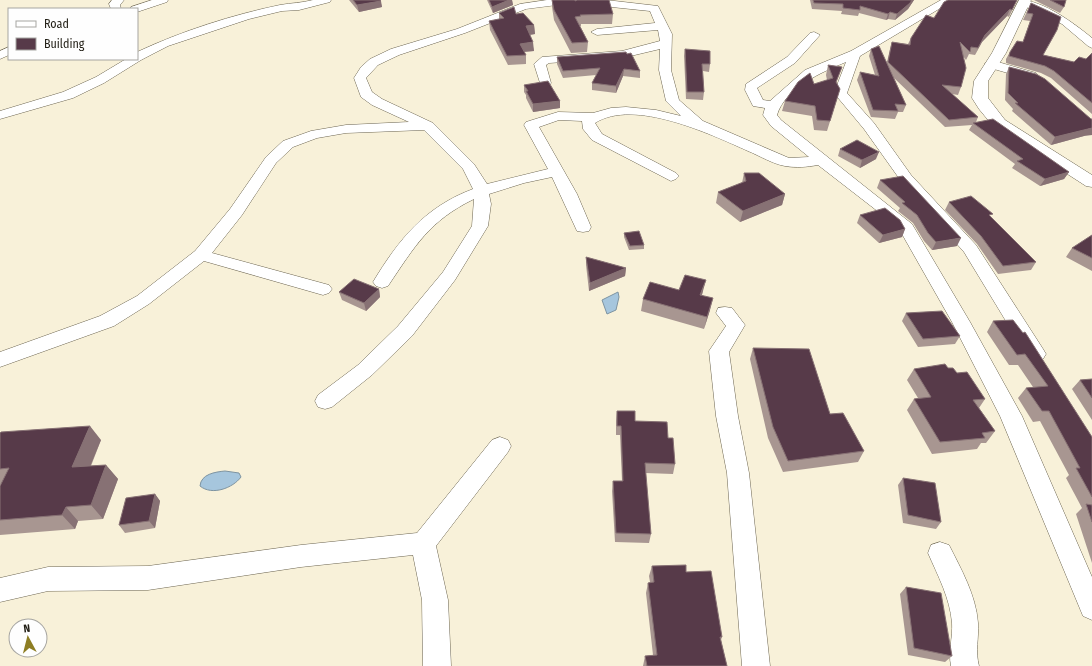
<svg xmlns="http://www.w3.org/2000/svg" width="1092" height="666" font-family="'Fira Sans Condensed',sans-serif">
<rect width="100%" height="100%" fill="#f8f1d9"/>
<!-- water -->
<path fill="#a6c6dd" stroke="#7e94a1" d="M618 292 619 297 616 310 607 314 602 300Z
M225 471 239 473 241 477C233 488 212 496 200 486 201 474 215 472 225 471Z"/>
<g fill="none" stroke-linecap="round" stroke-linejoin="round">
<defs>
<path id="street" d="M112 0H124L120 5 121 9H111L109 4Z
M152 0H168L167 2 137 12V9H130L131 7Z
M313 0H331L330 2 299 10 282 11 249 19 168 46 141 60 104 83 73 98 0 119V111L63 92 96 77 126 59H137V52C182 31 232 15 280 5 291 3 302 3 313 0Z
M547 0H606L658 6 672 34 671 70 679 100 703 121 789 158 809 157 771 126 763 115 765 108 753 106 745 90 746 84 787 57 810 33 814 32 820 35 795 63 757 88 763 100 770 101 805 70 851 51 941 0H954L860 56 847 93 874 123 911 175 976 245 1043 349 1046 354 1043 359 1036 361 1029 359 964 252 901 181 864 129 834 93 846 62C822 72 785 88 777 115L781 120 912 224 970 322 1022 416 1092 577V620L1083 616 1000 416 952 322 898 227 818 165C807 167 796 168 785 166 773 164 760 156 748 151 710 134 634 98 595 123L602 134 676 173 679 176 676 179 671 181 592 140 583 129 582 121 559 120 539 127 577 194 591 227 589 231 583 232 577 231 552 177 524 183 489 194 491 204 488 226 455 280 412 336 372 375 332 407 325 409 318 407 315 401 318 395 358 365 398 326 443 272 472 226 474 199C429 221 415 246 388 286L382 288 376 286 373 282C399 239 425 207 473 189L463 169 424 130 346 133 317 138 293 147 276 163 242 215 212 253 329 285 332 289 329 293 323 295 204 261 149 304 114 326 0 367V352L100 316 137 296 195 251 230 209 266 157 283 141 311 131 346 125 409 122 372 105 361 97 354 78 361 67 370 59 391 49 457 29 520 4ZM573 3 650 11 655 23 597 29 591 32 597 35 658 30 660 41 622 51 542 57 534 64 541 86H549L551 83 546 65 549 63 622 58 660 49 659 70 666 101 681 116 656 110 626 107 611 108 593 113 558 112 526 122 524 125 548 169 487 184 474 164 433 123 382 99 372 92 366 78 378 65 399 55 465 33 526 9Z
M1020 0C1043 0 1075 24 1092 38V48L1088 46 1062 24 1020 4 1019 2Z
M9 47V55L0 59V51Z
M991 60 1036 73 1038 76 1032 80 987 67 985 64Z
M725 307 732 308 745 325 729 352 738 416 749 473 770 666H742L727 473 716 416 709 351 726 326 716 313 718 308Z
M500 437 508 440 511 446 508 452 436 546 448 600 451 666H423L422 600 413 555 301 567 148 590 48 591 0 602V578L48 567 148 566 301 545 417 533 492 440Z
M940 542 949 545C961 569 976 595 978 623 979 638 975 651 979 666H951C948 651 953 638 952 623 950 598 938 576 928 553L931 545Z"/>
<path id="secondary" d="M1019 0H1031L1006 53 988 81V98L1005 120 1092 175V187L1086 186 993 126 979 109 972 98 974 81 992 53Z"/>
</defs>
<!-- street casing -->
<use href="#street" stroke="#6d6652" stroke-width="1"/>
<!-- secondary casing -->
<use href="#secondary" stroke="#6d6652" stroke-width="1"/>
<!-- street -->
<use href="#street" fill="#fff" fill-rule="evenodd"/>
<!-- secondary -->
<use href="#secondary" fill="#fff" fill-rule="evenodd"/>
</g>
<!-- wall -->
<path fill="#a89691" d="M349 0H380L382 7 359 12Z
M487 0H512L513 5 493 13Z
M552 0H575L613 14 612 24H581V26H580L588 42 587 52 571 53 554 20 552 7Z
M810 0H914L908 9 895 20 888 19 886 20 859 13 858 16 841 14 842 11 812 9Z
M1017 0 1009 17 1007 16 982 42 975 55 969 54 966 60 963 56 961 87 958 95 952 94 978 117 976 122 1069 172 1064 179 1040 186 1012 168 1015 164 969 130 972 125 945 127 894 78 906 105 903 112H898L895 119 871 117 857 80 860 72 875 75 869 56 871 49 887 62 890 49 892 42 908 44 911 38 934 18Z
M1034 0H1066L1064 7 1060 13Z
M1031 3 1044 55 1074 62 1086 59 1092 53V114L1051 78 1041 73 1006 63V59L1010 52 1023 42 1030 21 1023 20Z
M499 13 516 14 534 25 535 34 530 35 534 51 524 52 526 55V64L508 65 490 30 489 21 499 19Z
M685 49 710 64 709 72 703 71 704 92 703 100 686 99 684 56Z
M557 57 640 71V78L623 76 616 93 592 90V83L596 75 563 78 557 64Z
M828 65 842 67 836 83 840 89 827 131 814 130 812 116 782 111 785 101 814 84 827 80 826 75Z
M1009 67 1091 119 1084 136 1051 145 1012 111 1013 109 1005 100 1006 74Z
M524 85 560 101V108L533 112 526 98V95L524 92Z
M840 149 876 159 860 168 838 156Z
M744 173 785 194 782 205 740 222 716 203 718 192 742 183Z
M880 180 957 246 932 250 924 241 913 223 898 211 900 208 877 188Z
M949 202 991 218 1036 262 1031 270 998 274 977 244 945 210Z
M860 215 905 229 902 237 879 243 857 223Z
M624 233 644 245V249L629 250 624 237Z
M1092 235V271L1066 257 1072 248Z
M586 257 626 268 625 276 589 291 586 265Z
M379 289 380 297 366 311 342 300 339 292Z
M679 290 703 291 702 295 710 310 704 329 641 311 643 299Z
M906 313 960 336 955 344 918 347 902 321Z
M1013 320 1092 437V563L1076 514 1082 508 1066 478 1069 475 1040 421 1033 422 1018 398 1026 388 1033 387 1018 365H1009L987 332 993 321Z
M753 348 830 414 864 451 858 462 783 472 768 438 750 359Z
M948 368 957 373 985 399 979 408 995 431 986 443H981L977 449 932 454 907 410 914 399 918 398 907 380 914 369Z
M1092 379V420L1072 389 1080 380Z
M617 411 635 421 668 438 675 464 673 474 645 473 651 534 649 543 615 542 612 491 613 481H622L620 435H616V421Z
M0 433 101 440 91 466 106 465 118 479 103 519 78 521 75 529 0 535V486L1 484H0Z
M903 478 941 522 936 529 903 523 898 485Z
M155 494 160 501 155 528 125 533 119 525Z
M652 566 686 572 722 637 721 640 727 666H643L645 656 653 655 646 593 648 583 650 582 649 576Z
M906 587 952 656 945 662 908 655 900 594Z"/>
<!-- shaded-wall -->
<path fill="#877174" d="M509 0H512L513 5 493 13 492 7Z
M912 0H914L908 9 895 20 897 14Z
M381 1 382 7 359 12 357 5Z
M1010 9 1007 16 982 42 975 55 985 35Z
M890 12 888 19 886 20 888 14Z
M534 25 535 34 527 35 526 26Z
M533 42 534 51 520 52V44Z
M624 69 623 76 616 93V86Z
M560 101V108L533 112V104Z
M1092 128V135L1084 136 1051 145 1055 137Z
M879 152 876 159 860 168 862 160Z
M1069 172 1064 179 1040 186 1045 179Z
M785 194 782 205 740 222 743 211Z
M905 229 902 237 879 243 883 235Z
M961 238 957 246 932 250 936 242Z
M626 268 625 276 589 291 590 283Z
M706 280 703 291 698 307 700 295Z
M379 289 380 297 366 311 364 303Z
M713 298 710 310 704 329 707 317Z
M90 426 101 440 84 481 72 467Z
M106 465 118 479 103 519 91 505Z
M155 494 160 501 155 528 149 521Z
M66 507 78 521 75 529 62 515Z"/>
<!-- building -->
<path fill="#573a49" stroke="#877174" d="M353 0H380L381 1 357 5Z
M489 0H509L492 7Z
M552 0H575V1L577 0H609L613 14 580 15 581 16 575 17 588 42 572 43 554 10Z
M813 0H912L910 3 897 14 890 12 888 14 860 6V10L843 8V4L814 3Z
M948 0H1017L1012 10 1010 9 985 35 978 48 971 47 970 52 960 42 966 68 961 87 942 85 978 117 949 120 888 62 892 42 910 45 911 38 926 15 934 18 944 2Z
M1050 0H1066L1064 7Z
M1031 3 1061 17 1057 30 1043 55 1074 62 1079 57 1086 59 1092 53V103L1054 71 1045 66 1009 56 1010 52 1017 41 1023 42 1033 14 1027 13Z
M514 7 516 14 523 13 534 25 526 26 533 42 520 44 526 55 507 56 489 21 504 18 499 13Z
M879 46 906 105 895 104 898 111 873 110 860 72 879 76 871 49Z
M685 49 710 51V64H702L704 92H687Z
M626 52 627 54 631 53 640 71 624 69 616 86 592 83 600 68 563 71 557 57Z
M828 65 842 67 836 82 840 89 830 121 817 120 815 106 785 101 798 82 810 73 814 84 833 78Z
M1009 67 1036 74 1045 79 1091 119H1092V128L1055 137 1015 103H1018L1008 93Z
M548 81 560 101 533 104 526 91H528L524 85Z
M993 119 1069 172 1045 179 1017 161 1023 159 973 123Z
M857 140 879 152 862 160 840 149Z
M744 173H759L785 194 743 211 718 192 746 181Z
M903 176 961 238 936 242 928 233 917 215 902 203 905 202 880 180Z
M971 196 993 214 989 215 1036 262 1003 266 981 236 949 202Z
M885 208 900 220 905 229 883 235 860 215Z
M639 231 644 245 630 246 624 233Z
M1092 235V258L1072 248Z
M586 257 626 268 590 283Z
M685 275 706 280 700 295 713 298 707 317 643 299 650 282 679 290Z
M354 279 379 289 364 303 339 292Z
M942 311 960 336 923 339 906 313Z
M1013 320 1023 333 1025 332 1092 437V497L1076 468H1080L1049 411H1042L1026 388 1048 386 1025 354 1017 355 993 321Z
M753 348 809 349 830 414 843 413 864 451 788 461 773 427Z
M945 364 948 368H953L957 373 967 372 985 399 973 400 995 431 982 433 985 438 940 442 914 399 931 397 914 369Z
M1092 379V398L1080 380Z
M617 411H635V421L667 422 668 438H673L675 464 645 463 651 534 616 533 613 481H623L621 426H617Z
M90 426 72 467 106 465 91 505 66 507 62 515 0 520V486L9 468 0 469V433L1 432Z
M903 478 935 483 941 522 908 515Z
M155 494 149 521 119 525 126 498Z
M1086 504 1092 505V522Z
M686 565V572L711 571 722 637H720L727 666H647L645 656 657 655 648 583 654 582 652 566Z
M906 587 941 593 952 656 914 648Z"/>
<!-- legend -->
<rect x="8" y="8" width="130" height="52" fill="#fefefe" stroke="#a6a5a1"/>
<rect x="16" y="21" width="20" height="6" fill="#ffffff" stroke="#a6a5a1"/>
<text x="44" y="28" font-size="12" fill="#221f16">Road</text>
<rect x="16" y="38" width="20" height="12" fill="#573a49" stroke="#a6a5a1"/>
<text x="44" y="48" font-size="12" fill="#221f16">Building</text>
<!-- north arrow -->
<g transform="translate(28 638) rotate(353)"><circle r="19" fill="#fefefe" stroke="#a6a5a1"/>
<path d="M0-3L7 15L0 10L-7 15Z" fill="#8d7d23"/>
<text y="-6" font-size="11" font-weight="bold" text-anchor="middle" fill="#221f16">N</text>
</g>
</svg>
